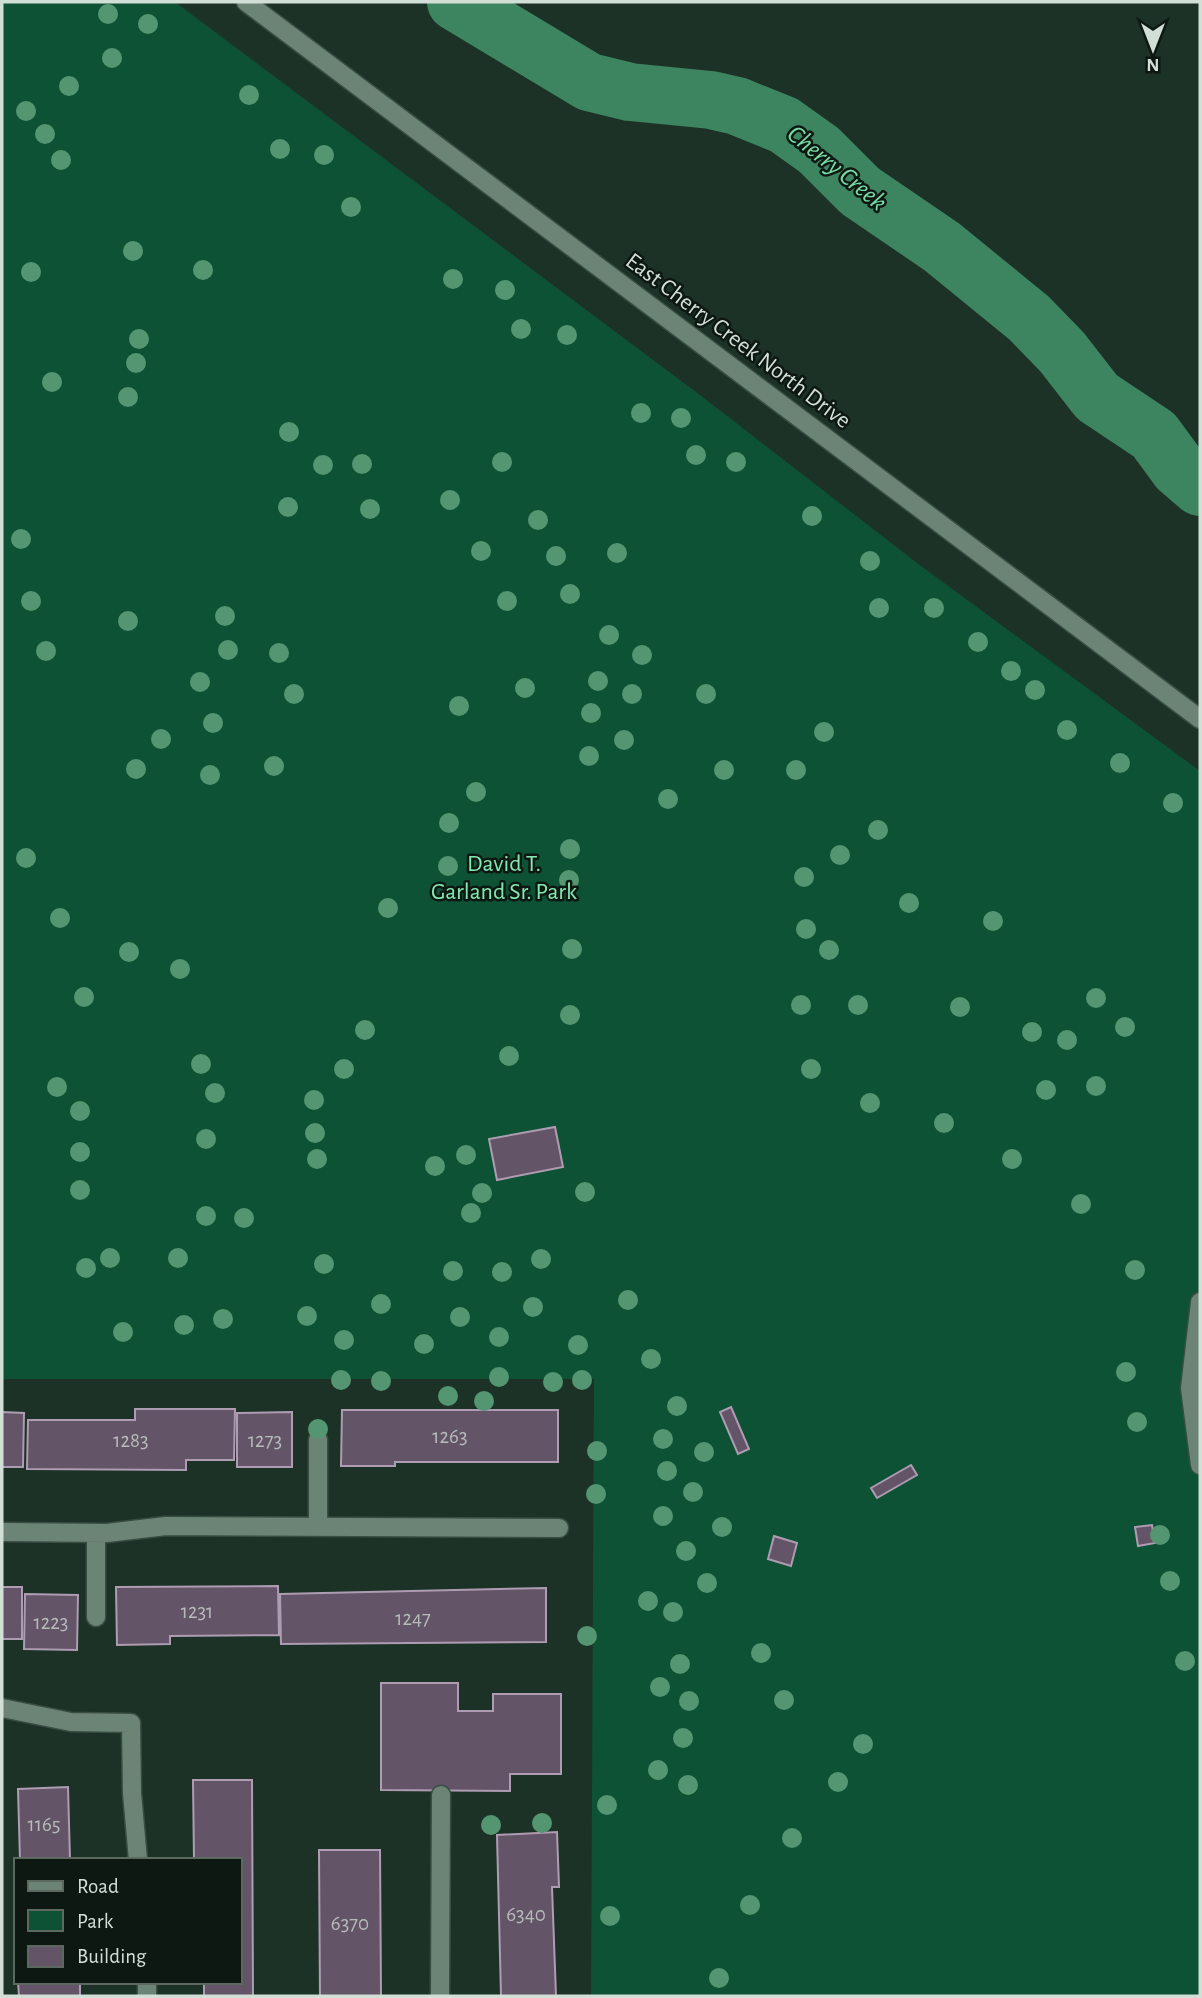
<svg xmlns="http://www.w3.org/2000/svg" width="1202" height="1998" font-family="'Alegreya Sans',sans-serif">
<rect width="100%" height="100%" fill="#1c3226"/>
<!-- green -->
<path fill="#0d5234" d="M2 2H175L704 398 917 563 1200 771V1996H591L594 1379H2Z"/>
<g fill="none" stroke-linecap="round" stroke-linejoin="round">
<!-- river -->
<path stroke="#3d8560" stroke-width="58" d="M456 2 589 82 630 92 711 100 737 106 784 125 819 150 860 191 942 247 1029 318 1062 352 1097 397 1154 435 1179 469 1200 487"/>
</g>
<!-- building -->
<path fill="#635467" stroke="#ae9cb2" stroke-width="2" d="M555 1127 563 1167 497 1180 489 1139Z
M731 1407 749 1449 738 1454 720 1412Z
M135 1409H235L234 1460H186V1470L27 1469 28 1420H135Z
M342 1410H558V1462H395V1466H341Z
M2 1412 24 1413 23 1467H2Z
M292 1412V1467H237V1413Z
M911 1465 917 1475 877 1498 871 1488Z
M1152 1525 1155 1543 1138 1546 1135 1527Z
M774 1536 797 1543 791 1566 768 1559Z
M278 1586 279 1635 170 1636V1644L117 1645 116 1587Z
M2 1587H22V1639H2Z
M546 1588V1642L281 1644 280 1594Z
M25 1594 78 1595 77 1650 24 1649Z
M381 1683H458V1711H493V1694H561V1774H510V1791L381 1790Z
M193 1780H252L253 1996H204V1982H240V1860H194Z
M68 1787 70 1860H20L18 1789Z
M557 1832 559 1887H552L556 1996H501L497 1835Z
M319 1850H380L381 1996H320Z
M18 1982H80V1996H19Z"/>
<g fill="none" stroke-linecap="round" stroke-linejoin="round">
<defs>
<path id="minor" d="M246 2 1200 719
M1200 1302 1190 1388 1200 1465
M318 1527V1440
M2 1532 107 1533 166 1526 559 1528
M96 1533V1617
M2 1708 71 1722 131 1723 132 1793 138 1860
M147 1982V1996
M440 1996 441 1795"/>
</defs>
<!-- minor casing -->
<use href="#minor" stroke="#394d43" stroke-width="21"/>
<!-- minor -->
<use href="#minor" stroke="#6b8475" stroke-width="18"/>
</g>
<!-- trees -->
<g fill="#549672">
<circle cx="108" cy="14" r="10"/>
<circle cx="148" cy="24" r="10"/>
<circle cx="112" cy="58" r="10"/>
<circle cx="69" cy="86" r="10"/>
<circle cx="249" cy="95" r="10"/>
<circle cx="26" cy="111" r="10"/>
<circle cx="45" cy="134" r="10"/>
<circle cx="280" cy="149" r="10"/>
<circle cx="324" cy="155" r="10"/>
<circle cx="61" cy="160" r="10"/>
<circle cx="351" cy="207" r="10"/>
<circle cx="133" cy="251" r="10"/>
<circle cx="203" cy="270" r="10"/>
<circle cx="31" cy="272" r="10"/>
<circle cx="453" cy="279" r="10"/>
<circle cx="505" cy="290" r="10"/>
<circle cx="521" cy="329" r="10"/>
<circle cx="567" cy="335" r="10"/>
<circle cx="139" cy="339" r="10"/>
<circle cx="136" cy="363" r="10"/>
<circle cx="52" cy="382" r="10"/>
<circle cx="128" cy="397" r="10"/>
<circle cx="641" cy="413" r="10"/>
<circle cx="681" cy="418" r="10"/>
<circle cx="289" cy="432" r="10"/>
<circle cx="696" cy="455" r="10"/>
<circle cx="502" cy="462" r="10"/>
<circle cx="736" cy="462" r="10"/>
<circle cx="362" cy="464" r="10"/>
<circle cx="323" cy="465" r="10"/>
<circle cx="450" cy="500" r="10"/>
<circle cx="288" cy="507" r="10"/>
<circle cx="370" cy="509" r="10"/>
<circle cx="812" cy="516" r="10"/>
<circle cx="538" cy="520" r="10"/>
<circle cx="21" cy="539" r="10"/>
<circle cx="481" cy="551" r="10"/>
<circle cx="617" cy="553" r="10"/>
<circle cx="556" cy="556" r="10"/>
<circle cx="870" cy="561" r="10"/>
<circle cx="570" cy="594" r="10"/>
<circle cx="31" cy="601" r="10"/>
<circle cx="507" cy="601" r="10"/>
<circle cx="879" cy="608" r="10"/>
<circle cx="934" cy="608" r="10"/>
<circle cx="225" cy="616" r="10"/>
<circle cx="128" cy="621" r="10"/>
<circle cx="609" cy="635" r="10"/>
<circle cx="978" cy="642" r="10"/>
<circle cx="228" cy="650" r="10"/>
<circle cx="46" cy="651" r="10"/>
<circle cx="279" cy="653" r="10"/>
<circle cx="642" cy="655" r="10"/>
<circle cx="1011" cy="671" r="10"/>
<circle cx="598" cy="681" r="10"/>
<circle cx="200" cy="682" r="10"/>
<circle cx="525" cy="688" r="10"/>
<circle cx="1035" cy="690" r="10"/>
<circle cx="294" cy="694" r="10"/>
<circle cx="632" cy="694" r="10"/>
<circle cx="706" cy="694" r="10"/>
<circle cx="459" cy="706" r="10"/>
<circle cx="591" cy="713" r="10"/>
<circle cx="213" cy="723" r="10"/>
<circle cx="1067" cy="730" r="10"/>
<circle cx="824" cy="732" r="10"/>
<circle cx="161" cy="739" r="10"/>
<circle cx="624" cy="740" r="10"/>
<circle cx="589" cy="756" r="10"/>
<circle cx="1120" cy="763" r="10"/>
<circle cx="274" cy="766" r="10"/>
<circle cx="136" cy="769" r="10"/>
<circle cx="724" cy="770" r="10"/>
<circle cx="796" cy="770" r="10"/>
<circle cx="210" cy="775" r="10"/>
<circle cx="476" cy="792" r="10"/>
<circle cx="668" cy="799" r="10"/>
<circle cx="1173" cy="803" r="10"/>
<circle cx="449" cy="823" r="10"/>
<circle cx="878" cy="830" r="10"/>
<circle cx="570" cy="849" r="10"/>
<circle cx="840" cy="855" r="10"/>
<circle cx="26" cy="858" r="10"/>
<circle cx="448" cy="866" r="10"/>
<circle cx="804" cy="877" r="10"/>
<circle cx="569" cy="880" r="10"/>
<circle cx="909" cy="903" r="10"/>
<circle cx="388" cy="908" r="10"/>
<circle cx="60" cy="918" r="10"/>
<circle cx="993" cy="921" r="10"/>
<circle cx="806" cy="929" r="10"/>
<circle cx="572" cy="949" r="10"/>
<circle cx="829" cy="950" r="10"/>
<circle cx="129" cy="952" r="10"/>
<circle cx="180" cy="969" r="10"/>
<circle cx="84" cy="997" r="10"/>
<circle cx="1096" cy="998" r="10"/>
<circle cx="801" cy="1005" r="10"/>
<circle cx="858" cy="1005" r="10"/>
<circle cx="960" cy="1007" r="10"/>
<circle cx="570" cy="1015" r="10"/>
<circle cx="1125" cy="1027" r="10"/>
<circle cx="365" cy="1030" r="10"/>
<circle cx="1032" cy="1032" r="10"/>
<circle cx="1067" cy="1040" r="10"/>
<circle cx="509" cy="1056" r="10"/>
<circle cx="201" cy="1064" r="10"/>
<circle cx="344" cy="1069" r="10"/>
<circle cx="811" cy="1069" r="10"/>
<circle cx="1096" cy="1086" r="10"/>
<circle cx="57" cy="1087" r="10"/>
<circle cx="1046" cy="1090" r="10"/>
<circle cx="215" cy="1093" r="10"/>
<circle cx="314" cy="1100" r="10"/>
<circle cx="870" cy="1103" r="10"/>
<circle cx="80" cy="1111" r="10"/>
<circle cx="944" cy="1123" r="10"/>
<circle cx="315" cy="1133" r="10"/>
<circle cx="206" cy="1139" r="10"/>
<circle cx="80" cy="1152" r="10"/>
<circle cx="466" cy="1155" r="10"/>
<circle cx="317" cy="1159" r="10"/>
<circle cx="1012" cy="1159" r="10"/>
<circle cx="435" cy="1166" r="10"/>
<circle cx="80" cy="1190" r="10"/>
<circle cx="585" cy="1192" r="10"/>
<circle cx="482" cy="1193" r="10"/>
<circle cx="1081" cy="1204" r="10"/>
<circle cx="471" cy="1213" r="10"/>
<circle cx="206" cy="1216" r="10"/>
<circle cx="244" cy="1218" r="10"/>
<circle cx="110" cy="1258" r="10"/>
<circle cx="178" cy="1258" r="10"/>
<circle cx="541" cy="1259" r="10"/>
<circle cx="324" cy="1264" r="10"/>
<circle cx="86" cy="1268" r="10"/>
<circle cx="1135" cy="1270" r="10"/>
<circle cx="453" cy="1271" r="10"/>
<circle cx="502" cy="1272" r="10"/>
<circle cx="628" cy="1300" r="10"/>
<circle cx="381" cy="1304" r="10"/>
<circle cx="533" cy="1307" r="10"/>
<circle cx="307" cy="1316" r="10"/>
<circle cx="460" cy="1317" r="10"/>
<circle cx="223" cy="1319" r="10"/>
<circle cx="184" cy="1325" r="10"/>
<circle cx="123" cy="1332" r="10"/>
<circle cx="499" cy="1337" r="10"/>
<circle cx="344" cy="1340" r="10"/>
<circle cx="424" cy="1344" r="10"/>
<circle cx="578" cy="1345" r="10"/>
<circle cx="651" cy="1359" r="10"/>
<circle cx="1126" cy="1372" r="10"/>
<circle cx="499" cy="1377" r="10"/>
<circle cx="341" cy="1380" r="10"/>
<circle cx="582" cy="1380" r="10"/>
<circle cx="381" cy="1381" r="10"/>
<circle cx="553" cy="1382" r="10"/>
<circle cx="448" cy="1396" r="10"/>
<circle cx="484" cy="1401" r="10"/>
<circle cx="677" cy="1406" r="10"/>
<circle cx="1137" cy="1422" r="10"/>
<circle cx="318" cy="1429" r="10"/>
<circle cx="663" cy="1439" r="10"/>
<circle cx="597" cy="1451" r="10"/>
<circle cx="704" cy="1452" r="10"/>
<circle cx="667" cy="1471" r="10"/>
<circle cx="693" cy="1492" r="10"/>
<circle cx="596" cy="1494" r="10"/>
<circle cx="663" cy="1516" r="10"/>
<circle cx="722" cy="1527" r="10"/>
<circle cx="1160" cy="1535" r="10"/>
<circle cx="686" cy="1551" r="10"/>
<circle cx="1170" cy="1581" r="10"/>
<circle cx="707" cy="1583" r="10"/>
<circle cx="648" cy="1601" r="10"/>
<circle cx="673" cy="1612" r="10"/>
<circle cx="587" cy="1636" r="10"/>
<circle cx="761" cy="1653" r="10"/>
<circle cx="1185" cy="1661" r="10"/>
<circle cx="680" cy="1664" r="10"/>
<circle cx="660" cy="1687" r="10"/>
<circle cx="784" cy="1700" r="10"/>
<circle cx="689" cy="1701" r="10"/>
<circle cx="683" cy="1738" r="10"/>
<circle cx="863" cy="1744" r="10"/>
<circle cx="658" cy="1770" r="10"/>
<circle cx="838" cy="1782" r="10"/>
<circle cx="688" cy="1785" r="10"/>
<circle cx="607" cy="1805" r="10"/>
<circle cx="542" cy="1823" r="10"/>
<circle cx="491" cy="1825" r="10"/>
<circle cx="792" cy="1838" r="10"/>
<circle cx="750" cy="1905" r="10"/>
<circle cx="610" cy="1916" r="10"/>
<circle cx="719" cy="1978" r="10"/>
</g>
<g text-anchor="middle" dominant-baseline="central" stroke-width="5" stroke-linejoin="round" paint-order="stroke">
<!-- number labels -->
<g font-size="21" fill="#b6bcba">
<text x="450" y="1436">1263</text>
<text x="131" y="1440">1283</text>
<text x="265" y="1440">1273</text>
<text x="197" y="1611">1231</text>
<text x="413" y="1618">1247</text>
<text x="51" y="1622">1223</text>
<text x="44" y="1824">1165</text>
<text x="526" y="1914">6340</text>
<text x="350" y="1923">6370</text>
</g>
<!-- street labels -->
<g font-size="24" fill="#d1dfd6" stroke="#0e1812">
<text transform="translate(738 341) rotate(37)">East Cherry Creek North Drive</text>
</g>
<!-- park labels -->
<g font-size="24" fill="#82e7b1" stroke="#0e1812">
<text x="504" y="864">David T.<tspan x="504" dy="28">Garland Sr. Park</tspan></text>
</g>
<!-- water labels -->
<g font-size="26" font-style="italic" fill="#76dba5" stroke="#0e1812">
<text transform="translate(837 168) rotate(39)">Cherry Creek</text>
</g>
</g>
<!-- border -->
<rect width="1202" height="1998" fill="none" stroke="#d1dfd6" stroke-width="7"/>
<!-- legend -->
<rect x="14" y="1858" width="228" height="126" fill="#0e1812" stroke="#5c6860" stroke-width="2"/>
<rect x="28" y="1881" width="35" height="10" fill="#6b8475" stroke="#5c6860" stroke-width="2"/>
<text x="77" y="1893" font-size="21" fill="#d1dfd6">Road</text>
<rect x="28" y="1910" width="35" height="21" fill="#0d5234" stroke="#5c6860" stroke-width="2"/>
<text x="77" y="1928" font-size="21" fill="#d1dfd6">Park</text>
<rect x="28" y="1946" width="35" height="21" fill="#635467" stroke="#5c6860" stroke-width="2"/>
<text x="77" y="1963" font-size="21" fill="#d1dfd6">Building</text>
<!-- north arrow -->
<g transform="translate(1153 49) rotate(180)" stroke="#0e1812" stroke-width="5" paint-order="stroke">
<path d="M0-5L12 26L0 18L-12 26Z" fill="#d1dfd6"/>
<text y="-10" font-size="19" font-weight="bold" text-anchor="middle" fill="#d1dfd6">N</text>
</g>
</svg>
